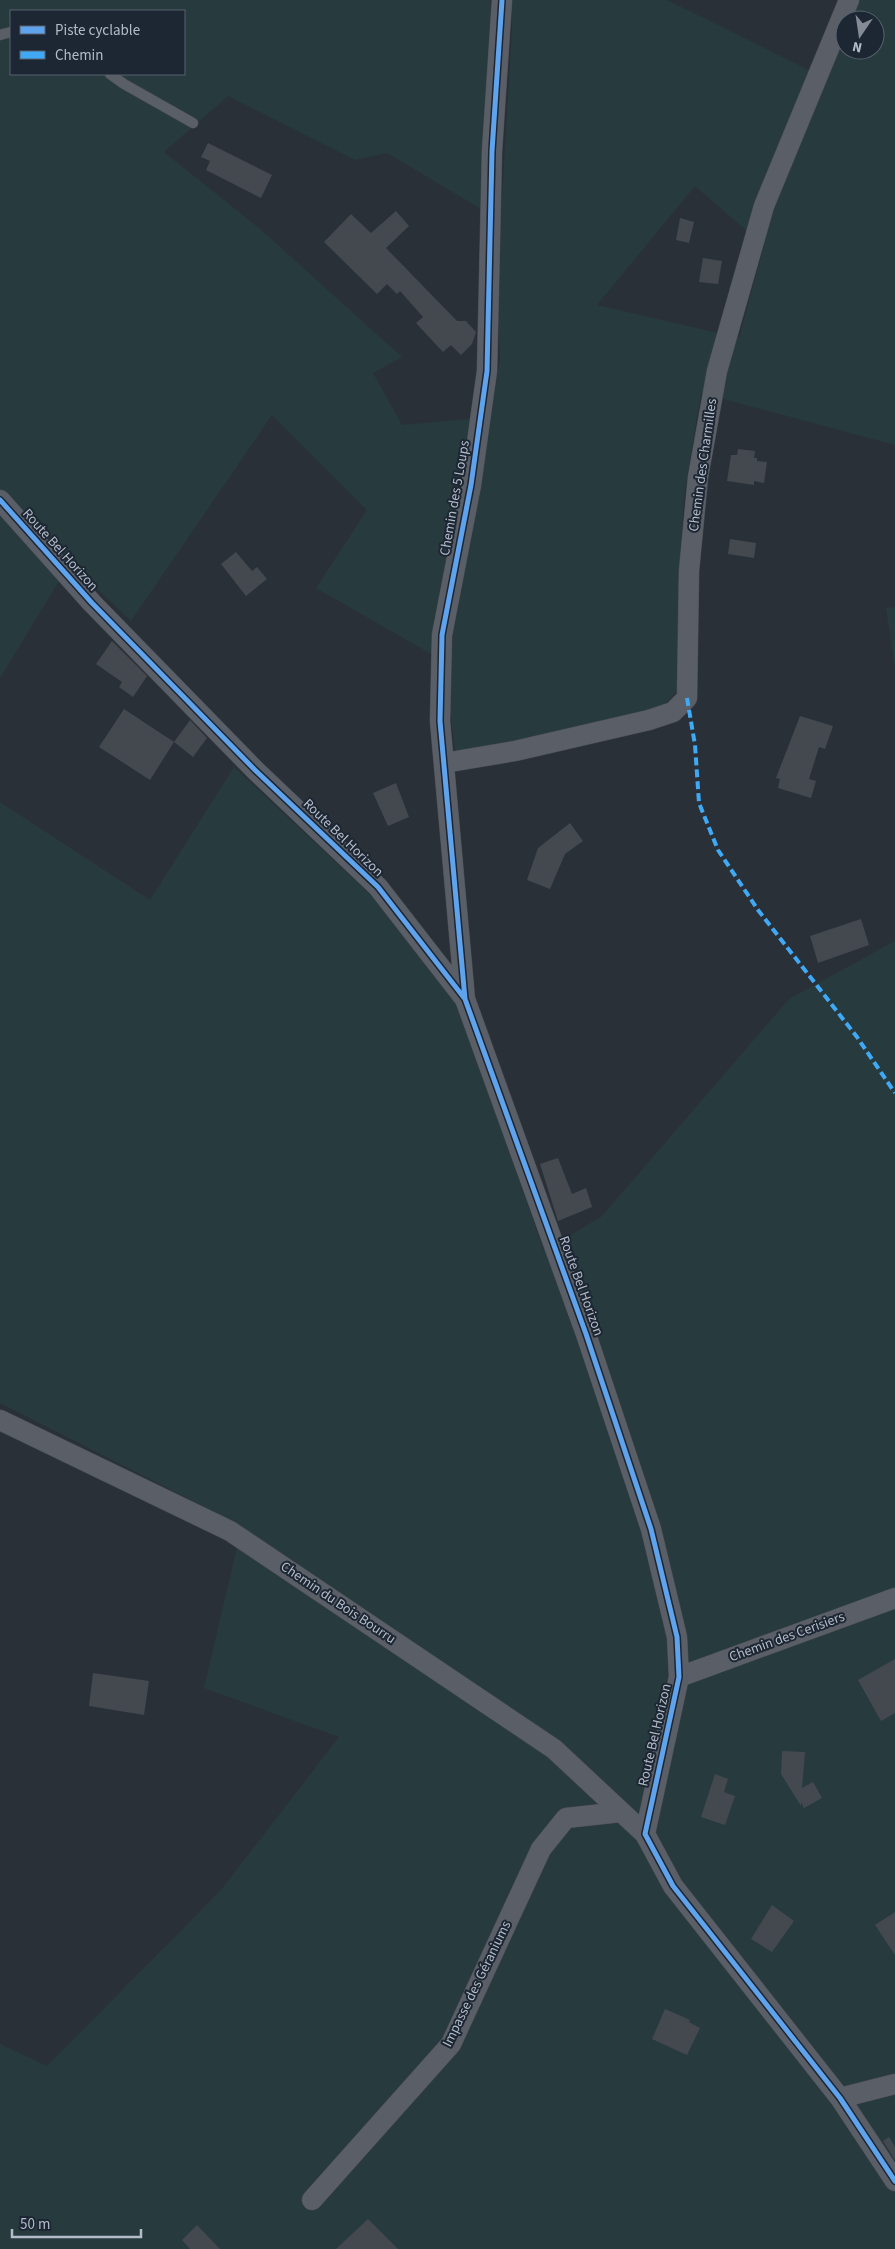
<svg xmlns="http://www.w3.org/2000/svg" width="895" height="2249" font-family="'Source Sans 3',sans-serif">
<rect width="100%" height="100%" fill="#2a3038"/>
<!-- green -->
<path fill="#273a3e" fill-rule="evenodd" d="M0 0H490L492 17 481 209 387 153 355 160 228 96 164 152 259 228 402 357 373 373 402 425 470 419 431 654 316 588 367 510 272 415 131 621 70 563 0 678ZM11 11H184V74H11Z
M510 0H667L821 76 845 21V50H875V20H845L854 0H895V445L701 393 684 497 679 581V688L663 707 456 756 450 711 453 627 482 479 500 359 497 282 512 29ZM695 186 764 246 739 338 597 305Z
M895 607V668L886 608Z
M234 767 371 895 458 1006 544 1251 602 1216 789 999 895 941V2249H0V2044L47 2066 221 1890 339 1737 204 1688 242 1526 0 1403V802L150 900Z"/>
<!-- building -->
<path fill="#444950" d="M208 143 272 175 261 198 206 170 210 161 201 157Z
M396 211 409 226 386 248 457 321H466L476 332 472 344 461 355 451 345 443 352 428 336 416 323 423 317 400 291 397 294 387 284 377 294 324 242 351 214 371 233Z
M680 218 694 222 689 243 676 240Z
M703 258 722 261 718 284 699 282Z
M738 449 755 451 754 458H757V461L767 462 764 483 754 481V485L727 481 731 455H737Z
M730 539 756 543 754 558 728 554Z
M236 552 252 571 257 567 267 579 246 596 221 564Z
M112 641 147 676 133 697 119 687 122 682 96 664Z
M124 709 174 742 150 780 99 747Z
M800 716 833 726 825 749 819 747 809 779 816 781 811 798 778 788 780 779 776 778Z
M190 720 207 738 193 757 174 742Z
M396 783 409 817 388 826 373 793Z
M570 823 583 841 565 854 550 889 527 880 538 848Z
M861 919 869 945 818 963 810 936Z
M558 1158 572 1194 586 1188 592 1207 558 1221 540 1164Z
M895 1659V1713L881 1721 858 1680Z
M93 1673 149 1681 144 1715 89 1706Z
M782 1751 805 1752 802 1788 813 1782 822 1798 804 1808 801 1802V1806L781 1774Z
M715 1774 728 1779 724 1792 735 1796 725 1825 701 1817Z
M772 1905 794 1921 772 1952 751 1939Z
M895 1912V1955L875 1925Z
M665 2009 690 2020 689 2022 700 2028 687 2055 652 2039Z
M889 2137 895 2147V2160L883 2141Z
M368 2219 398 2249H336Z
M197 2225 220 2249H190L182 2240Z"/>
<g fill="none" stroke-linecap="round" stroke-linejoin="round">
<defs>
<path id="service" d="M0 35 11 32
M110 74 124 84 193 123"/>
<path id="minor" d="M0 500 92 603 255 770 378 887 465 999 586 1334 651 1529 677 1637 679 1677 645 1834 673 1886 840 2098 895 2181
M444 763 515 751 649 720 673 712 687 698 689 571 698 477 717 371 764 206 849 0
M465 999 440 721 442 635 471 485 487 371 492 151 502 0
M0 1420 230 1531 554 1749 645 1834
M679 1677 895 1598
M840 2098 895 2084
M312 2200 451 2044 541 1849 566 1818 621 1812"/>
</defs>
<!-- service casing -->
<use href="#service" stroke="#484c53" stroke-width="11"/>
<!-- minor casing -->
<use href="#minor" stroke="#484c53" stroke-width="21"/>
<!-- service -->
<use href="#service" stroke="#5a5e66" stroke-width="10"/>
<!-- minor -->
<use href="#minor" stroke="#5a5e66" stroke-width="20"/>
<!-- quiet -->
<path stroke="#3fa9f5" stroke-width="4" stroke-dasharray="8 4" stroke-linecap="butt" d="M687 698 695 745 699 803 718 850 758 910 857 1037 895 1093"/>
<defs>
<path id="cycleway" d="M0 500 92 603 255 770 378 887 465 999 586 1334 651 1529 677 1637 679 1677 645 1834 673 1886 840 2098 895 2181
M465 999 440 721 442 635 471 485 487 371 492 151 502 0"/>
</defs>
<!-- cycleway casing -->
<use href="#cycleway" stroke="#1d2633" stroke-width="8"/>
<!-- cycleway -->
<use href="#cycleway" stroke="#60a3ed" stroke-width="5"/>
</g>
<g text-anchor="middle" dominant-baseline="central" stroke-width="4" stroke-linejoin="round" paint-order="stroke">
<!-- street labels -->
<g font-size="14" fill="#b4bcc9" stroke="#1d2633">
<text transform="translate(703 465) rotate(-82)">Chemin des Charmilles</text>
<text transform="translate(455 498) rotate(-80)">Chemin des 5 Loups</text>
<text transform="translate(60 550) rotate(48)">Route Bel Horizon</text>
<text transform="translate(343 838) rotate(44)">Route Bel Horizon</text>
<text transform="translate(581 1286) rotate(70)">Route Bel Horizon</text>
<text transform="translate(338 1603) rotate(34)">Chemin du Bois Bourru</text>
<text transform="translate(787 1637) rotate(-20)">Chemin des Cerisiers</text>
<text transform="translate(655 1735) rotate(-77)">Route Bel Horizon</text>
<text transform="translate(477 1984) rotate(-64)">Impasse des Géraniums</text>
</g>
</g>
<!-- legend -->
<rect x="10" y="10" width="175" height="65" fill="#1d2633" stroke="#59626f"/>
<rect x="20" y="26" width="25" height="8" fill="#60a3ed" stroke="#59626f"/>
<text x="55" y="35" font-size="15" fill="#b4bcc9">Piste cyclable</text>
<rect x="20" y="51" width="25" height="8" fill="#3fa9f5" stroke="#59626f"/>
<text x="55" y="60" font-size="15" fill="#b4bcc9">Chemin</text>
<!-- north arrow -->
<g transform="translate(860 35) rotate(193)"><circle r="24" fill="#1d2633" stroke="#59626f"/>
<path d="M0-4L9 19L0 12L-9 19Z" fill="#848b96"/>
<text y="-8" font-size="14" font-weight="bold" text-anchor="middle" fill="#b4bcc9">N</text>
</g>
<!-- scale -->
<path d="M12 2229v8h129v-8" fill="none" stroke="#b4bcc9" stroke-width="2.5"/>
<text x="20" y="2229" font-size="15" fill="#b4bcc9" stroke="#1d2633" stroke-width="4" paint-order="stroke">50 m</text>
</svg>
